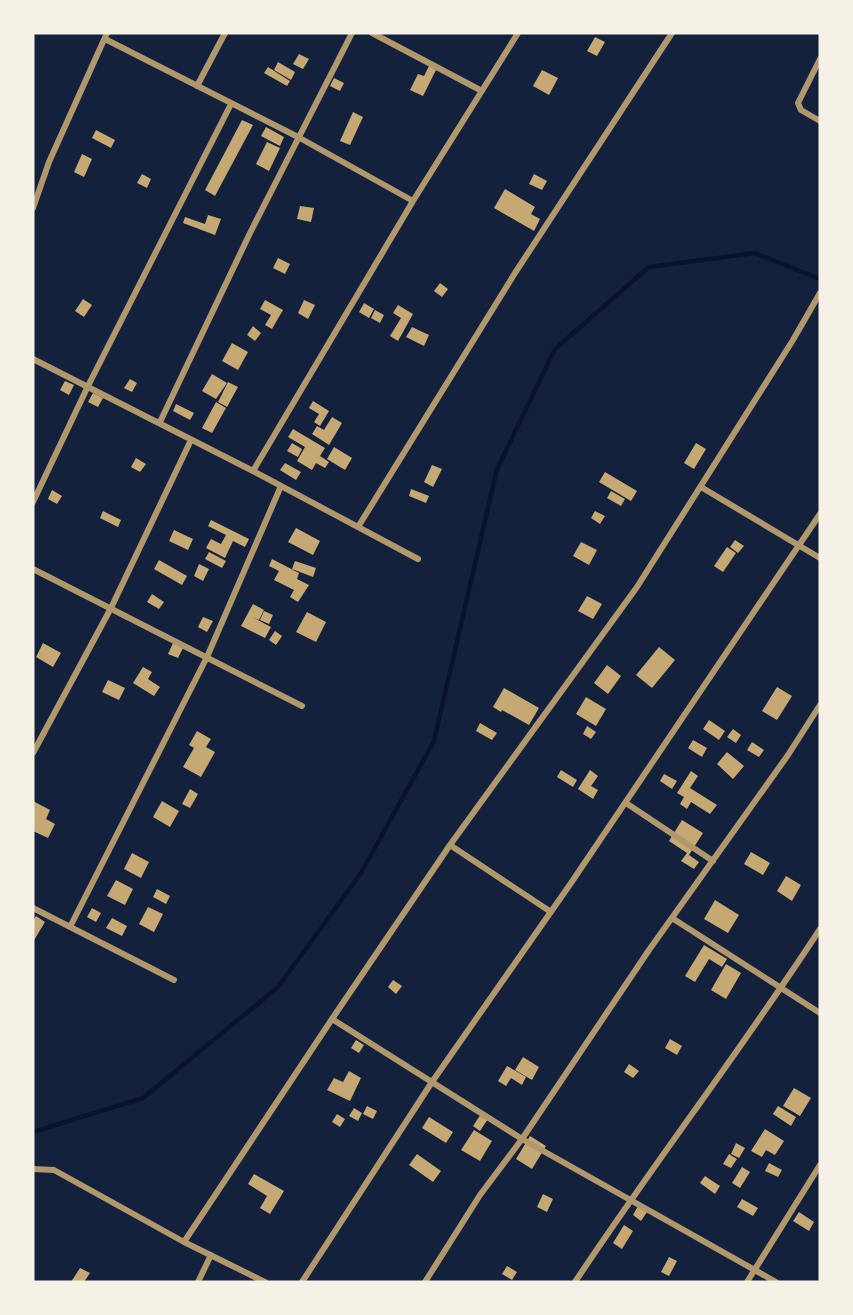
<svg xmlns="http://www.w3.org/2000/svg" width="853" height="1315" font-family="Poppins,sans-serif">
<rect width="100%" height="100%" fill="#14213d"/>
<g fill="none" stroke-linecap="round" stroke-linejoin="round">
<!-- stream -->
<path stroke="#0b132b" stroke-width="4.5" d="M33 1132 143 1098 278 987 361 873 434 741 497 469 555 349 649 267 755 253 820 279"/>
</g>
<!-- building -->
<path fill="#c6a872" d="M595 37 605 42 597 56 587 51Z
M299 54 309 59 303 69 293 64Z
M278 62 295 72 291 80 274 70Z
M429 66 436 70 423 96 410 90 418 74 424 76Z
M268 67 290 81 287 86 264 73Z
M542 70 558 78 549 95 533 86Z
M334 78 344 83 340 91 330 86Z
M353 112 363 117 350 145 340 141Z
M242 120 253 125 215 196 205 190Z
M266 127 284 137 280 146 261 136Z
M96 130 115 140 111 148 92 138Z
M267 142 280 148 269 171 256 164Z
M82 154 92 159 84 177 74 172Z
M142 174 151 179 147 188 137 183Z
M534 174 547 181 542 190 529 184Z
M505 189 535 207 531 214 540 219 534 231 494 208Z
M300 206 314 208 311 222 297 219Z
M208 215 221 219 215 235 183 223 185 217 205 224Z
M278 258 290 264 285 274 273 268Z
M440 283 448 289 442 297 434 291Z
M83 299 92 305 84 317 75 311Z
M265 300 283 310 272 329 265 325 271 315 260 309Z
M304 300 315 305 308 319 298 313Z
M364 303 374 309 369 318 359 312Z
M398 305 413 314 398 341 390 336 401 318 393 313Z
M375 310 384 315 380 323 371 318Z
M253 326 261 333 255 341 247 335Z
M412 327 429 335 424 346 406 337Z
M232 343 248 352 238 370 222 361Z
M212 374 227 383 216 399 202 391Z
M130 379 137 383 132 392 124 388Z
M65 381 74 385 69 395 60 390Z
M228 382 238 387 227 407 218 402Z
M93 393 103 398 98 407 88 402Z
M313 401 329 411 320 426 314 422 319 414 309 408Z
M216 402 226 408 212 433 202 428Z
M176 404 194 413 190 420 173 411Z
M332 417 342 423 329 445 312 434 317 426 324 430Z
M293 429 325 448 320 456 329 462 325 468 316 463 312 470 297 461 305 447 288 437Z
M292 443 302 449 298 457 287 451Z
M696 443 706 449 694 469 684 463Z
M334 447 352 458 345 470 327 459Z
M136 458 146 464 140 472 131 467Z
M285 463 301 472 296 480 280 470Z
M432 465 442 469 433 487 424 482Z
M605 472 637 491 631 501 599 482Z
M411 489 429 496 426 503 409 496Z
M52 490 62 496 57 504 48 499Z
M611 491 625 499 621 506 607 498Z
M103 511 121 520 118 527 100 518Z
M595 511 605 516 600 524 591 518Z
M211 520 249 539 245 547 233 541 225 558 206 548 211 539 221 544 226 535 208 526Z
M296 528 320 541 313 555 288 542Z
M174 530 193 539 188 550 169 541Z
M735 540 744 546 738 553 730 547Z
M581 542 597 550 589 565 573 556Z
M727 547 736 553 723 572 714 566Z
M209 552 226 561 222 568 205 559Z
M272 559 299 573 297 579 309 585 298 602 290 597 294 590 274 580 279 571 269 566Z
M159 560 187 576 182 585 154 569Z
M295 561 316 568 313 577 292 569Z
M199 564 209 569 203 581 194 576Z
M152 594 164 602 159 609 147 602Z
M587 596 602 604 593 619 578 611Z
M253 604 264 610 259 620 254 618 271 627 265 638 241 626Z
M264 611 273 615 269 624 260 620Z
M307 612 326 622 316 642 296 632Z
M203 617 213 621 207 632 198 627Z
M275 631 282 636 276 645 269 640Z
M43 643 61 653 53 667 36 657Z
M173 643 183 648 178 658 168 654Z
M659 647 675 660 652 688 636 675Z
M607 665 621 676 608 694 594 683Z
M143 667 152 672 148 679 160 687 154 696 133 683Z
M108 680 125 688 119 700 102 692Z
M777 687 792 696 777 720 762 711Z
M504 688 539 708 529 725 502 710 501 712 493 707Z
M586 697 606 709 596 726 576 714Z
M709 720 725 731 719 740 703 729Z
M480 723 497 733 492 740 476 731Z
M587 726 596 732 591 739 583 734Z
M733 729 741 735 736 743 727 737Z
M197 731 211 739 206 747 215 752 201 777 183 767 194 748 189 745Z
M693 740 707 748 702 757 688 748Z
M752 742 764 750 759 757 747 750Z
M727 752 744 766 733 779 717 764Z
M561 770 577 780 573 787 557 777Z
M590 770 598 776 591 786 598 790 593 799 578 789Z
M691 771 698 776 690 788 717 805 710 814 691 802 687 809 680 804 684 797 677 793Z
M664 774 677 781 672 789 660 781Z
M190 789 198 794 190 808 182 804Z
M33 801 50 810 46 819 55 824 48 838 33 831Z
M162 801 179 811 170 827 153 817Z
M682 820 703 833 689 855 699 862 694 869 681 861 687 853 669 841Z
M751 852 770 863 763 875 744 864Z
M132 853 149 862 141 878 124 869Z
M786 876 801 885 792 901 777 891Z
M116 880 133 889 125 905 107 896Z
M157 889 170 896 166 904 153 897Z
M715 900 739 915 728 933 704 919Z
M148 907 163 914 154 932 139 924Z
M92 908 101 913 96 922 87 917Z
M36 916 45 922 33 942V921Z
M112 918 127 926 122 936 106 928Z
M704 945 727 959 722 967 709 959 695 982 685 976Z
M726 964 741 973 726 999 711 990Z
M393 980 402 986 396 994 388 987Z
M670 1039 682 1046 677 1055 665 1048Z
M356 1040 364 1045 359 1053 351 1048Z
M523 1057 539 1067 532 1080 515 1070Z
M629 1064 639 1071 633 1078 624 1072Z
M507 1066 526 1077 522 1085 511 1078 506 1086 498 1081Z
M349 1071 361 1078 350 1101 327 1090 334 1078 343 1082Z
M794 1088 811 1098 800 1116 783 1106Z
M367 1106 377 1111 373 1119 363 1114Z
M778 1106 796 1117 791 1126 773 1114Z
M354 1108 362 1113 358 1121 349 1116Z
M337 1114 345 1119 340 1127 332 1122Z
M481 1114 488 1119 480 1131 473 1126Z
M429 1117 453 1132 446 1143 422 1128Z
M765 1129 784 1141 775 1155 766 1150 762 1157 751 1151Z
M474 1130 492 1141 480 1161 461 1150Z
M530 1136 546 1146 532 1169 516 1159Z
M736 1143 745 1148 739 1158 731 1154Z
M417 1154 441 1171 433 1182 409 1165Z
M729 1154 737 1159 731 1168 723 1164Z
M769 1163 782 1170 778 1177 765 1171Z
M742 1167 750 1172 740 1188 732 1183Z
M254 1174 284 1191 270 1214 260 1208 267 1196 248 1184Z
M705 1176 720 1186 715 1194 700 1183Z
M543 1194 553 1199 547 1212 537 1207Z
M742 1199 758 1208 753 1216 737 1207Z
M638 1206 647 1212 641 1221 633 1215Z
M799 1212 814 1222 809 1231 793 1221Z
M624 1225 633 1231 622 1249 613 1243Z
M669 1257 677 1261 669 1276 661 1272Z
M507 1266 517 1272 512 1280 502 1274Z
M80 1268 90 1273 84 1282H71Z"/>
<g fill="none" stroke-linecap="round" stroke-linejoin="round">
<!-- minor -->
<path stroke="#b1986c" stroke-width="6" d="M372 33 482 91
M105 39 298 137 413 201
M820 59 798 103 801 110 820 121
M197 86 225 33
M33 208 49 162 107 33
M33 359 253 471 418 559
M160 422 251 231 352 33
M253 471 413 201 518 33
M701 487 820 558
M33 502 88 386 231 104
M358 527 515 273 672 33
M33 569 302 706
M33 753 111 608 191 440
M626 803 713 861
M450 845 551 912
M33 908 174 980
M672 918 820 1013
M70 927 207 657 281 486
M332 1019 522 1139 776 1282
M33 1169 54 1170 184 1242 265 1282
M184 1242 332 1019 450 845 637 587 793 340 820 293
M198 1282 211 1255
M302 1282 432 1082 571 883 820 514
M425 1282 480 1195 522 1139 649 950 788 755 820 705
M575 1282C654 1163 742 1049 820 929
M747 1282 820 1165"/>
</g>
<!-- border -->
<rect width="853" height="1315" fill="none" stroke="#f6f1e7" stroke-width="69"/>
</svg>
